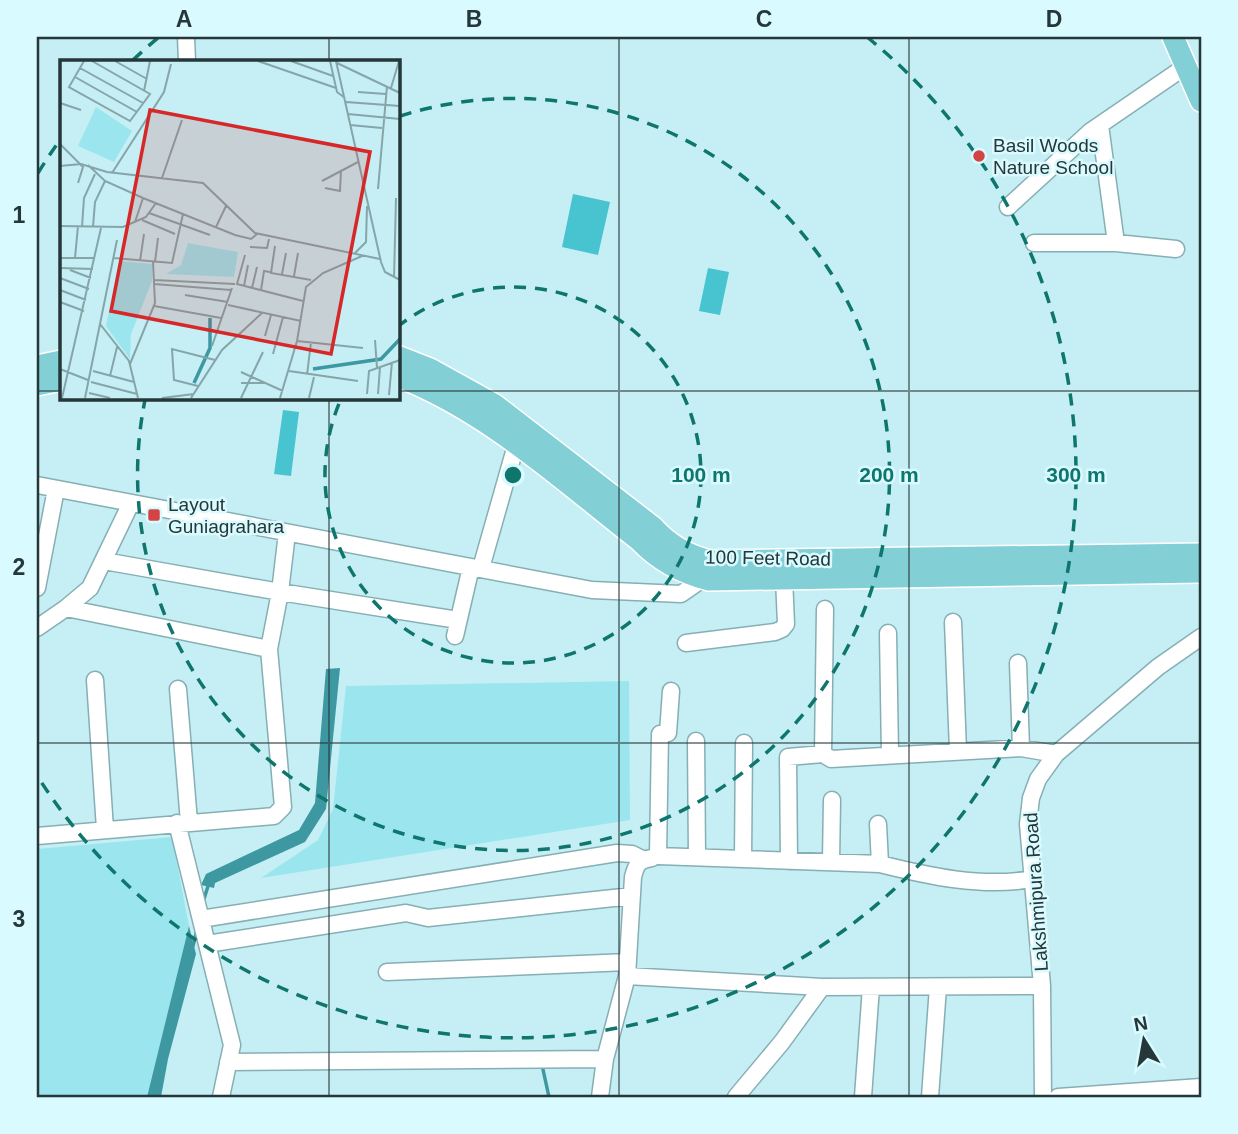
<svg xmlns="http://www.w3.org/2000/svg" width="1238" height="1134" font-family="Helvetica,sans-serif">
<rect width="100%" height="100%" fill="#c5eff4"/>
<!-- green -->
<path fill="#9be6ee" d="M629 681 630 820 261 878 318 840 333 809 346 686Z
M172 837 189 926 147 1097H37V849Z"/>
<!-- water -->
<path fill="#3d98a2" d="M340 668 326 809 305 842 215 883 214 888 201 885 206 874 299 830 315 803 326 669Z
M189 926 196 954 168 1059 161 1097H147Z"/>
<g fill="none" stroke-linecap="round" stroke-linejoin="round">
<!-- stream -->
<path stroke="#3d98a2" stroke-width="3.5" d="M203 902 209 883
M193 946 197 930
M542 1065 549 1097"/>
</g>
<!-- building -->
<path fill="#48c3d0" d="M573 194 610 202 598 255 562 247Z
M708 268 729 272 720 315 699 311Z
M283 410 299 412 291 476 274 474Z"/>
<g fill="none" stroke-linecap="round" stroke-linejoin="round">
<defs>
<path id="minor" d="M186 37 187 61
M1008 207 1091 131 1186 66
M1034 243H1116L1100 125
M1116 243 1176 249
M37 485 592 590 681 594 704 578 706 574
M104 561 280 592 458 620
M481 568 516 445
M37 588 56 489
M66 608 269 649
M825 609 823 754 831 759 1021 748 1056 754
M953 622 958 751
M37 628 66 608 90 588 131 503
M888 633 890 755
M455 636 471 567
M686 643 775 632 782 629 786 624 784 578
M1018 663 1021 748
M95 680 105 829
M178 689 189 822
M671 691 668 733 660 734 658 856 880 864C928 876 982 888 1032 879
M696 741 697 857
M177 823 232 1045 221 1097
M878 824 880 864
M37 836 274 816 283 807 269 649 280 592 287 533
M743 859 744 743
M789 861 788 757 823 754
M831 862 832 800
M201 919 617 853 632 854 642 859
M207 944 406 913 428 918 632 896
M387 972 628 962
M627 976 822 987 1042 986
M228 1062 605 1059
M600 1097 605 1059 627 976 633 877C636 865 638 860 652 858
M736 1097 782 1042 822 987
M863 1097 871 987
M930 1097 938 987
M1043 1097 1042 986 1028 824 1031 798 1038 779 1056 754 1158 667 1201 637
M1058 1097 1201 1087"/>
<path id="major" d="M1173 37 1201 101
M397 356 430 369 495 405 653 527C669 545 688 556 711 561L1201 554
M37 366 61 361
M397 376C488 411 563 481 639 540 659 561 681 573 709 580L1201 572
M37 385 61 380"/>
</defs>
<!-- minor casing -->
<use href="#minor" stroke="#86afb4" stroke-width="19"/>
<!-- major casing -->
<use href="#major" stroke="#fff" stroke-width="24"/>
<!-- minor -->
<use href="#minor" stroke="#fff" stroke-width="16"/>
<!-- major -->
<use href="#major" stroke="#82cfd6" stroke-width="21"/>
</g>
<!-- grid -->
<path fill="none" stroke="#263739" stroke-width="2" stroke-opacity="0.55" d="M329 37V61M619 37V1097M909 37V1097M37 391H61M397 391H1201M329 397V1097M37 743H1201"/>
<!-- distance rings -->
<g fill="none" stroke="#0f766e" stroke-width="3.5" stroke-dasharray="12 9">
<path d="M397 327A188 188 0 1 1 341 399"/>
<path d="M400 116A376 376 0 1 1 145 400"/>
<path d="M38 173A563 563 0 0 1 60 140M133 60A563 563 0 0 1 159 37M867 37A563 563 0 1 1 38 777"/>
</g>
<!-- markers -->
<g fill="#d34444" stroke="#d9fafe" stroke-width="2.5">
<circle cx="979" cy="156" r="7"/>
<rect x="147" y="508" width="14" height="14" rx="3.5"/>
</g>
<g text-anchor="middle" dominant-baseline="central" stroke-width="5" stroke-linejoin="round" paint-order="stroke">
<!-- poi labels -->
<g font-size="19" fill="#263739" stroke="#d9fafe" text-anchor="start">
<text x="993" y="145">Basil Woods<tspan x="993" dy="22">Nature School</tspan></text>
<text x="168" y="504">Layout<tspan x="168" dy="22">Guniagrahara</tspan></text>
</g>
<!-- street labels -->
<g font-size="19" fill="#263739" stroke="#d9fafe">
<text transform="translate(768 558) rotate(1)">100 Feet Road</text>
<text transform="translate(1036 892) rotate(-94)">Lakshmipura Road</text>
</g>
</g>
<!-- overview -->
<g transform="translate(60 60)">
<rect width="340" height="340" fill="#c5eff4"/>
<path d="M36 47 72 71 54 102 18 86ZM128 183 178 192 174 217 106 214 121 205ZM59 201 92 204V221L71 274 70 299 46 266Z" fill="#9be6ee"/>
<path fill="none" stroke="#3d98a2" stroke-width="3.5" d="M253 309 321 299 340 279M134 323 150 288V258"/>
<path fill="none" stroke="#85a5a9" stroke-width="2" d="M24 1 9 27 70 61 90 34 32 1M55 1 87 19M198 1 276 28M231 1 273 16M270 1 277 32 285 38M276 1 321 202 325 212 340 220M277 3 340 33M20 8 83 43M15 17 77 52M331 28 339 1M84 31 90 1M298 32 326 34M286 42 340 46M0 43 21 50M288 54 340 59M290 65 322 68M0 84 23 107 18 123M28 105 45 121 83 138 175 175 191 179 197 174M0 106 21 104 47 112 143 123 195 173 320 199M52 113 104 32 111 4M102 118 122 60M262 121 298 102M265 128 280 131 281 110M318 129 327 26M89 153 150 175M82 160 115 174M75 162 83 138M0 166 63 167 86 157 96 143M22 167 24 138 35 114M33 167 35 142 45 121M156 167 166 146M215 186 211 213 251 220M190 187 207 188 209 179M295 193 306 182 307 146M185 195 177 224 243 241M0 198H35M15 198 18 166M54 198 112 203 123 154M80 201 84 174M95 202 98 178M0 208 33 209M10 210 31 218M222 214 226 193M234 216 238 193M0 218 29 229M334 218 336 138M94 220 175 224M94 224 171 230M184 226 188 205M192 228 197 207M0 230 26 240M201 230 204 211 210 212M125 235 168 242M0 242 24 251M168 245 241 261M94 246 161 258M40 264 69 301 78 338M205 276 211 255M315 280 317 308M237 281 303 288M152 286 172 228M213 294 223 257M70 304 95 243 93 202M0 309 28 320M33 311 74 322M229 311 298 321M181 312 223 331M247 315 251 282M50 316 57 287M31 322 77 334M181 323H203M138 326 114 320 112 289 155 300M29 333 50 338M307 334 309 311 340 300M318 334 320 307M329 335 332 302M2 338 41 168M25 338 57 180M102 338 134 334M131 338 162 290 202 253M181 338 203 292M220 338 237 281 246 227 263 213 302 196M249 338 254 317"/>
<path fill="#d62828" fill-opacity="0.15" stroke="#d62828" stroke-width="3.5" d="M90 50 310 92 271 294 51 251Z"/>
<rect width="340" height="340" fill="none" stroke="#263739" stroke-width="3.5"/>
</g>
<circle cx="513" cy="475" r="10" fill="#0f766e" stroke="#d9fafe" stroke-width="3.5"/>
<g font-size="21" text-anchor="middle" font-weight="bold" fill="#0f766e" stroke="#d9fafe" stroke-width="5" stroke-linejoin="round" paint-order="stroke">
<text x="701" y="482">100 m</text>
<text x="889" y="482">200 m</text>
<text x="1076" y="482">300 m</text>
</g>
<!-- border -->
<rect width="1238" height="1134" fill="none" stroke="#d9fafe" stroke-width="77"/>
<!-- north arrow -->
<g transform="translate(1144 1040) rotate(349)" stroke="#d9fafe" stroke-width="5" paint-order="stroke">
<path d="M0-5L12 26L0 18L-12 26Z" fill="#263739"/>
<text y="-10" font-size="19" font-weight="bold" text-anchor="middle" fill="#263739">N</text>
</g>
<rect x="38" y="38" width="1162" height="1058" fill="none" stroke="#263739" stroke-width="2.5"/>
<g font-size="23" text-anchor="middle" font-weight="bold" fill="#263739">
<text x="184" y="27">A</text>
<text x="474" y="27">B</text>
<text x="764" y="27">C</text>
<text x="1054" y="27">D</text>
<text x="19" y="223">1</text>
<text x="19" y="575">2</text>
<text x="19" y="927">3</text>
</g>
</svg>
